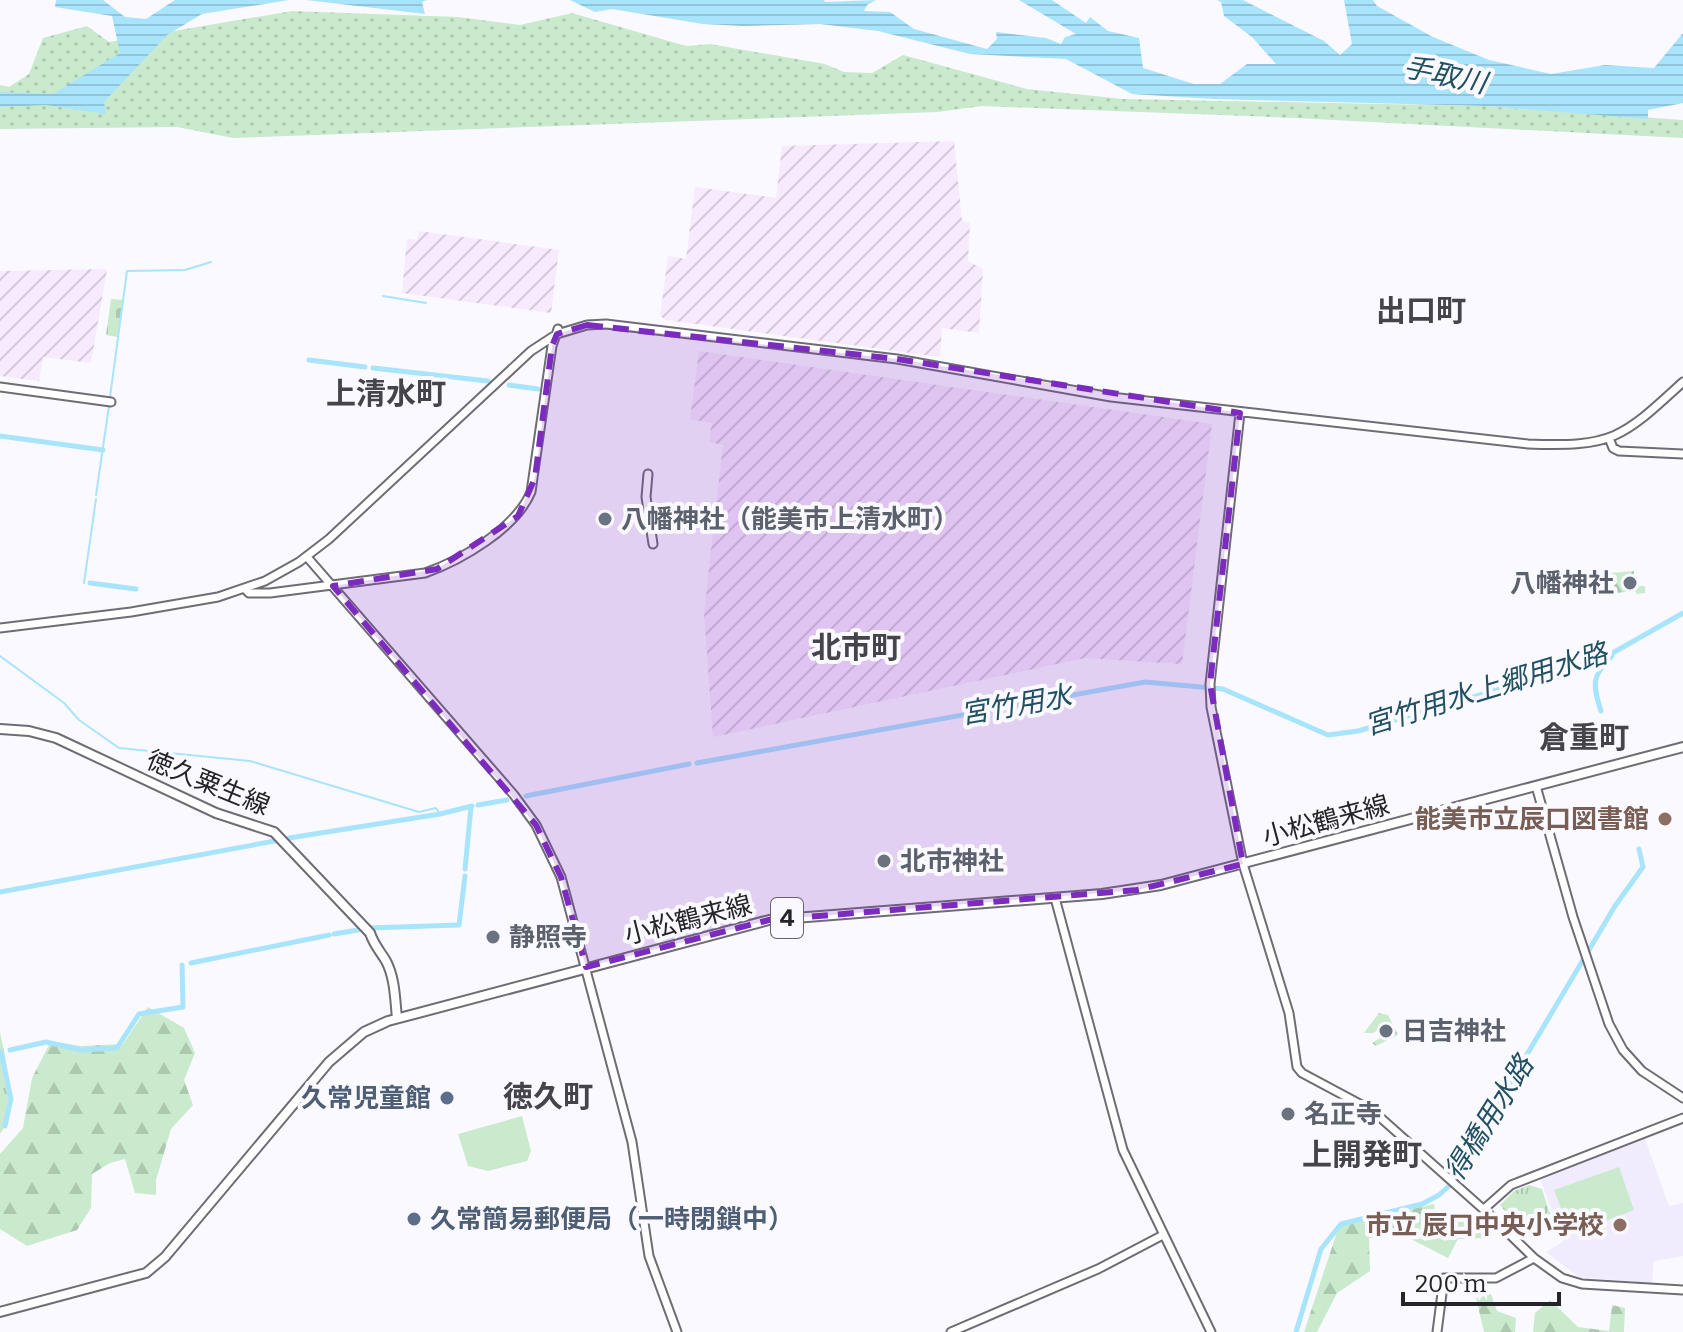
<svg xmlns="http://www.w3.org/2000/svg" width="1683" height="1332" font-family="Bitter,'Noto Sans JP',serif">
<defs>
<pattern id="industrial-furrows" width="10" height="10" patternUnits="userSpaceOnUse" patternTransform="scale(2)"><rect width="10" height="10" fill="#f8eafe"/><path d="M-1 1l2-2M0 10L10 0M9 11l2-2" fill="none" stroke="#d4c9da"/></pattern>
<pattern id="grass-dots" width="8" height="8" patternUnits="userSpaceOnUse" patternTransform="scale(2)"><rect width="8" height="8" fill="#c9eacd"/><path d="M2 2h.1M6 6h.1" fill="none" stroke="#acc9b0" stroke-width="1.8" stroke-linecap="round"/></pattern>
<pattern id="forest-firs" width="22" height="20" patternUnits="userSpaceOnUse" patternTransform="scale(2)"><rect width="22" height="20" fill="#c9eacd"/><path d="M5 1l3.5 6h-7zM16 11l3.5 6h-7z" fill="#acc9b0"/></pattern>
<pattern id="cemetery-stones" width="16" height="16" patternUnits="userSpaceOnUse" patternTransform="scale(2)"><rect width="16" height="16" fill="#c9eacd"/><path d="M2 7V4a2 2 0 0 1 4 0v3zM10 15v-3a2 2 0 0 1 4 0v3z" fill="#acc9b0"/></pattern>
<pattern id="park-tufts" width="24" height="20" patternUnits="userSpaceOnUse" patternTransform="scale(2)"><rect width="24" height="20" fill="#c9eacd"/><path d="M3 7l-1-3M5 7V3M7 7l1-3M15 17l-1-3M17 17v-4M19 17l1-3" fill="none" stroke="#acc9b0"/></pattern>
<pattern id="water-rules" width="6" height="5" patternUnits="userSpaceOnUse" patternTransform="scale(2)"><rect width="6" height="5" fill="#a9e4fd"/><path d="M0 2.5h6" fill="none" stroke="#91c3d9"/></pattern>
</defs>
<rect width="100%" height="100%" fill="#faf9ff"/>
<!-- industrial -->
<path fill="url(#industrial-furrows)" d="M954 141 962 221 970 223 968 261 983 269 979 333 942 328 940 357 666 320 660 316 668 256 686 259 695 187 776 198 782 146Z
M419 231 559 250 551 313 402 293 407 239 417 240Z
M107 269 91 363 43 357 39 381 0 376V271Z
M699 351 1212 424 1182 664 1085 658 713 737 704 613 723 445 709 442 712 423 690 419Z"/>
<!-- built -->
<path fill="#f0ebfd" d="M1645 1139 1669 1206 1683 1203V1256L1654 1261 1652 1283 1579 1277 1546 1252 1563 1242 1540 1178Z"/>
<!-- grass -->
<path fill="url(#grass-dots)" d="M292 11 458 17 520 25 572 13 686 46 710 44 825 64 844 72 872 73 903 55 1027 89 1123 99 1485 106 1683 120V138L1295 118 982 106 937 112 233 138 177 127 0 129V85L9 87 29 74 43 38 87 26 109 42Z"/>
<!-- forest -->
<path fill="url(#forest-firs)" d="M1634 571V578L1623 579V587L1645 586V593L1637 594 1635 591 1616 593 1611 573Z
M148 1007 184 1028 195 1053 184 1080 193 1105 171 1129 156 1180V1195L135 1193 125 1159 110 1163 92 1174 91 1208 77 1230 27 1246 0 1229V1154L23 1128 32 1078 51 1041 81 1046 123 1044Z
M1379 1013 1388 1015 1398 1035 1376 1046 1372 1043 1392 1031 1388 1024 1373 1033H1364Z
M1434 1204 1437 1223 1466 1221 1476 1212 1483 1219 1485 1238 1458 1239 1448 1258 1403 1235 1369 1238 1370 1271 1337 1293 1317 1332H1304L1339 1226Z
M1491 1294 1497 1311 1516 1318 1515 1332H1484L1476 1298Z
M1550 1300 1578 1327 1609 1331 1612 1305 1625 1308 1624 1332H1533L1535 1313Z"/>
<!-- cemetery -->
<path fill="url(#cemetery-stones)" d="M111 299 123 300 117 337 106 335Z"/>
<!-- park -->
<path fill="url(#park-tufts)" d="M0 1032C6 1061 19 1110 0 1134Z
M1529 1185 1542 1189 1551 1217 1519 1229 1500 1205 1514 1191Z"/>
<!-- garden -->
<path fill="#c9eacd" d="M522 1116 531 1151 527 1161 488 1171 468 1166 458 1134Z
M1619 1167 1634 1210 1571 1234 1554 1190Z"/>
<!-- water -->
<path fill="url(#water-rules)" d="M56 0H103L125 17 146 19 175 0H289L202 14 167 35 104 102 106 114 46 105 0 107V92L53 94 120 53 112 16 55 7Z
M306 0H427L422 2 425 14Z
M570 0H824L825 2 876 0 867 5 864 11 890 12 914 29 987 49 997 39 996 32 1046 38 1061 44 1065 37 1076 34 1019 0H1052L1086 23 1090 17 1108 31 1139 38 1143 68 1194 84H1220L1247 64H1276L1252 37 1224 16 1221 2 1217 0H1243L1324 41 1340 55 1352 44 1344 0H1373L1377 6 1433 37 1489 60 1551 74 1605 65 1654 68 1683 33V103L1648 110V119L1485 106 1214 99 1132 94 1066 59 970 54 878 31 820 24 743 26 703 24 612 9 595 12Z"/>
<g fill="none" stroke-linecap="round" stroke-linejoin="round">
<!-- stream -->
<path stroke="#a9e4fd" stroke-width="2" d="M383 296 426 303
M110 397 127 271 185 270 211 262
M96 495 109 406
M84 583 96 499
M0 656 64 703 79 720 119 748 250 761 419 812 436 808 440 814"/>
<!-- canal -->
<path stroke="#a9e4fd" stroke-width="5" d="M309 360 365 367
M373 368 488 381
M509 385 538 389
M0 436 103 450
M90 583 136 589
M1601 711C1592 683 1592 676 1612 656
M697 763 1145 682 1223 689 1328 735 1358 731 1602 659 1683 613
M526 796 689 764
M478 805 507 800
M289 838 440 814 472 806
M465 869 471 807
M0 892 280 840
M369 928 459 925 465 876
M334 934 358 930
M191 963 329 935
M10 1050 46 1042 81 1050 117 1048 139 1014 183 1007 182 965
M1 1052 11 1099 5 1126
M1296 1332 1321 1249 1341 1224 1422 1204 1439 1195 1449 1186 1615 906 1643 867 1639 849"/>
<defs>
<path id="minor" d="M0 387 111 402
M1240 413 1210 684 1211 707 1243 864 1289 1013 1297 1067 1302 1073 1373 1111 1492 1217 1534 1258 1562 1278 1582 1284 1683 1290
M1609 438 1613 448 1619 451 1683 454
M648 474 646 497 653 544
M307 557 514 795 536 825 561 877 632 1142 649 1256 677 1332
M245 589 249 593H270L425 573C462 560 516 528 531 492L552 346 558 329
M0 628 131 612 218 597 265 581 299 562 329 539 531 351 557 334 587 325 606 324 897 359 1111 397 1528 444C1613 447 1621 439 1683 382
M1536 786 1573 917 1609 1024 1623 1050 1642 1071 1683 1098
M1055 898 1123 1150 1211 1332
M1484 1209 1511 1185 1683 1118
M951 1332 1098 1269 1163 1235
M1437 1332 1444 1278H1496L1534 1258"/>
<path id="major" d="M0 729 29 731 56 738 216 813 274 832 370 933C374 945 380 951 386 961 395 978 395 999 397 1018
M0 1312 146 1273 165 1257 329 1062 364 1032 388 1021 769 920 1102 894 1161 885 1683 747"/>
</defs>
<!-- minor casing -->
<use href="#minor" stroke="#6f6c75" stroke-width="11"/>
<!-- major casing -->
<use href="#major" stroke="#6f6c75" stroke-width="12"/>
<!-- minor -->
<use href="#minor" stroke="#fff" stroke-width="7"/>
<!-- major -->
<use href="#major" stroke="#fff" stroke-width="8"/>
</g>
<!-- marked area -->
<path fill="#7b2cbf" fill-opacity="0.2" stroke="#7b2cbf" stroke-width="6" stroke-dasharray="16 10" stroke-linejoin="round" d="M587 325 897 359 1240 413 1210 684 1243 864 1137 890 769 920 586 967 561 877 536 825 333 586 437 569 518 516 535 478 552 346 557 334Z"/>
<!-- markers -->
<g fill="#6b7280" stroke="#faf9ff" stroke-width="3">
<circle cx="605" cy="519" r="8"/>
<circle cx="1630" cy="583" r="8"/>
<circle cx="884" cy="861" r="8"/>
<circle cx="493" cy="937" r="8"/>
<circle cx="1386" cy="1031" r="8"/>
<circle cx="1288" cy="1114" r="8"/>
</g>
<g fill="#8d6e63" stroke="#faf9ff" stroke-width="3">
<circle cx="1665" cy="819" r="8"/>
<circle cx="1620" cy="1225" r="8"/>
</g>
<g fill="#5c6f8a" stroke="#faf9ff" stroke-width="3">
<circle cx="447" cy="1098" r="8"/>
<circle cx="414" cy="1219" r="8"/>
</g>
<g text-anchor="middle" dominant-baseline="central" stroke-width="8" stroke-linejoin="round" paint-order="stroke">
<!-- shield labels -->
<rect fill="#faf9ff" stroke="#656468" stroke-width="2" x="771" y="898" width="32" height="40" rx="6"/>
<g font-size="24" font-weight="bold" fill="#252428">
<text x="787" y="918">4</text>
</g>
<!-- worship labels -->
<g font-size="26" font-weight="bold" fill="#5b616d" stroke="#faf9ff" text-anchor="start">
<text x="621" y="519">八幡神社（能美市上清水町）</text>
<text x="1614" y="583" text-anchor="end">八幡神社</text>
<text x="900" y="861">北市神社</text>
<text x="509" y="937">静照寺</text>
<text x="1402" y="1031">日吉神社</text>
<text x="1304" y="1114">名正寺</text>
</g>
<!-- street labels -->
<g font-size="26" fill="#252428" stroke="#faf9ff">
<text transform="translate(208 783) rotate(22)">徳久粟生線</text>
<text transform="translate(1326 821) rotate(-15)">小松鶴来線</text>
<text transform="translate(688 920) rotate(-14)">小松鶴来線</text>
</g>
<!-- education labels -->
<g font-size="26" font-weight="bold" fill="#785e54" stroke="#faf9ff" text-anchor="end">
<text x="1649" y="819">能美市立辰口図書館</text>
<text x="1604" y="1225">市立 辰口中央小学校</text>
</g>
<!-- service labels -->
<g font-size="26" font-weight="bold" fill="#4e5e75" stroke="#faf9ff" text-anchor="end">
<text x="431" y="1098">久常児童館</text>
<text x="430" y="1219" text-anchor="start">久常簡易郵便局（一時閉鎖中）</text>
</g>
<!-- water labels -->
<g font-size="28" font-style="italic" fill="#205062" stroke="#faf9ff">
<text transform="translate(1445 75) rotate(12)">手取川</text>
<text transform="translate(1486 689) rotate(-17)">宮竹用水上郷用水路</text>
<text transform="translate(1016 705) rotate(-10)">宮竹用水</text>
<text transform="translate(1489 1118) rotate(-58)">得橋用水路</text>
</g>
<!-- quarter labels -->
<g font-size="30" font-weight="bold" fill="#45434b" stroke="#faf9ff">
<text x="1421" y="311">出口町</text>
<text x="386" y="394">上清水町</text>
<text x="856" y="648">北市町</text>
<text x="1584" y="738">倉重町</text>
<text x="548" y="1097">徳久町</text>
<text x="1362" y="1155">上開発町</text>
</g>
</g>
<!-- scale -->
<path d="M1403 1292v12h156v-12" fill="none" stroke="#252428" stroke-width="4"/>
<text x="1415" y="1292" font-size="24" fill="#252428" stroke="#faf9ff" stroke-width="6" paint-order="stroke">200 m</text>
</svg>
